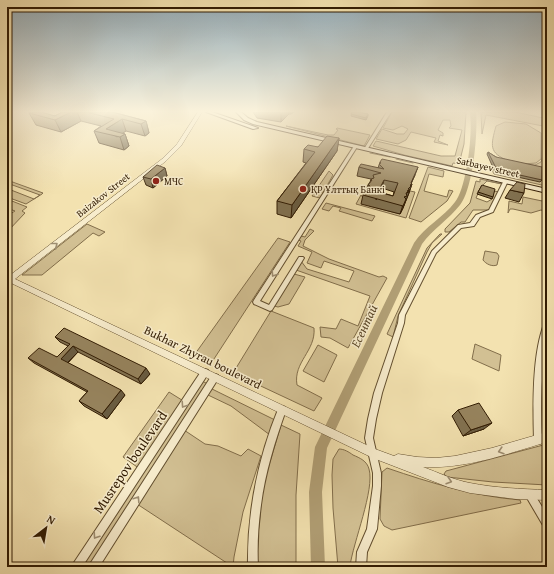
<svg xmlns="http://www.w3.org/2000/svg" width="554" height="574" font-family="'Gentium Book Plus',serif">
<rect width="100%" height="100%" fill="#f3e2b0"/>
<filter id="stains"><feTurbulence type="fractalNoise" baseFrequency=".005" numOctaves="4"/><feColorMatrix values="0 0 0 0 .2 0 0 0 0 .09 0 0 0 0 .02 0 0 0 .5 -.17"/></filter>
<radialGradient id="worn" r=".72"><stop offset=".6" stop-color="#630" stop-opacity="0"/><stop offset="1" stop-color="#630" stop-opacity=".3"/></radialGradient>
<!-- green -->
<path fill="#d2c093" stroke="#826e4b" d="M392 112H466L464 144 459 164 453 163 452 166 404 155 373 146 376 141 441 156H455L462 130 449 128 451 126 450 120H443L438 130 443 133V136L440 135 438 141 448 145 434 142 436 138 411 132 406 140 398 144 376 139 382 129 397 134H404L408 129 402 126 393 130 383 128Z
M481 112H515L543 118V126L486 115 482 134Z
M505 122 526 124 541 133V159L536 163 523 164 535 165 541 162 545 148H547V166H544L546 186 494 174 490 166H492L496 173 509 161C488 153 491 145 496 126Z
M286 126 328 135H334L338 130 336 129 337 128 370 135 364 146Z
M428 167 444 171 443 177 429 174 424 191 447 197 449 190 453 191 447 201 421 222 409 218Z
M329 171 333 175 320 198 312 196Z
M480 179 502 184 487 181 481 187 476 198 487 202 492 199 494 191 500 192 489 210H473L465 222H461L449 232H445V229L470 203 476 181 480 182Z
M7 180 43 193 42 194 26 204 7 197V193L11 190 34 199 40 195 7 183Z
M410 191 415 192 406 218 356 204 361 195 369 206 400 214Z
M523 197 547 202V212L541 210 531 213 513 209H510L508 213 509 201 522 204Z
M7 199 27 207 22 211 25 213 7 232V216L15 211 7 208Z
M326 203 375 216 372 221 339 211 341 208 333 206 329 211 322 209Z
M87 224 105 232 99 236 93 233 42 275H22Z
M310 229 314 231 305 240 303 246 329 259 379 277 383 276 387 278 348 348 330 338 321 337 320 327 336 329 341 319 358 326 370 296 296 270 301 261 307 269 349 282 354 271 324 261 321 268 307 263 312 252 298 246 301 241 298 240 301 236 305 237Z
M440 234H442L432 243 427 252 398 316 393 337 387 334 427 248Z
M278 238 290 242 212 362 195 354Z
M485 251 497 253 499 256 497 265C492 267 486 264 483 260Z
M294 274 305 277 289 304 278 307 274 306Z
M271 311 314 328C316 351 293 362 297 385L322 398 314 411 233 373Z
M475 344 501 355 499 371 472 359Z
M318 345 337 355 324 382 303 371Z
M200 380 210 385 93 567H76L140 469 123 457 169 392 185 402Z
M210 388 275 420 270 435 231 406 208 395 184 430 205 444 218 446 241 456 248 449 261 456 243 512 234 557 233 567 137 504Z
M281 425 300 434 296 495V567H255L263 485Z
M547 444V485L493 482 447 477 444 474 446 471Z
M339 449C344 449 349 452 353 455 360 458 367 461 369 469 375 489 353 543 350 566L338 567 333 508 332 475 333 459Z
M387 468C431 483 473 496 520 500L521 503 392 530 384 526 380 519 382 472Z"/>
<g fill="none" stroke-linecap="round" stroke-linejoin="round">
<!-- stream -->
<path stroke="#7e6b47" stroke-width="1" d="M370 153 390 157
M396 159 413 163"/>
<!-- river -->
<path fill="#b19f75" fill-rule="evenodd" d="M470 112H476C478 132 473 189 460 205 449 219 433 229 422 244L327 448 322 492 325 567H311L309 492 315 447 414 243C425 226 443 218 455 202 467 187 473 131 470 112Z"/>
<defs>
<path id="minor" d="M387 112H391L367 150H365L364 149Z
M354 146 357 147 260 301 269 305 299 257H303L304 258 272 310 270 311 254 304 253 302 254 300Z
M504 180H506L508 181 493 212 480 217 474 226 461 228 436 253 405 315 404 323 382 393 376 419 373 438 381 473V486L377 529 367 552 366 567H356L357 552 367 529 373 486V473L365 438 368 419 374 393 398 323 399 315 432 251 458 225 470 223 476 215 489 210Z
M547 321C547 336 544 350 543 365 541 390 541 415 542 440L541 443 538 444 535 443 534 440C533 407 532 352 545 322Z
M205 369 208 370 209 372 208 374 82 567H71L202 370Z
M215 374 218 375 219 377 218 379 99 567H88L212 375Z
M282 406 285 407 286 410C275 441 265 473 261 505 258 526 257 546 258 567H248C247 512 258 458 279 407Z
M530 491 533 492 547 515V529L544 527 527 498 526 495 527 492Z"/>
<path id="tertiary" d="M198 112H202L181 146 166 161 15 279 375 449 394 456 398 454 417 457 436 458 455 456 492 448 547 432V442C506 454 466 469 423 467 439 473 454 480 470 483 495 488 521 489 547 490V500L516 499 470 493 448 487 373 458 11 283H7V275L9 276 162 159 177 144Z"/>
<path id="secondary" d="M206 112H212L258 128 253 129Z
M236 112H241L248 118 257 122 547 189V193L253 124 244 120Z"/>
</defs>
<!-- minor casing -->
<use href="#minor" stroke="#624e2e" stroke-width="2"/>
<!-- tertiary casing -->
<use href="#tertiary" stroke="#624e2e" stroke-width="1"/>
<!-- secondary casing -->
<use href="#secondary" stroke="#321c03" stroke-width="2"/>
<!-- minor -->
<use href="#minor" fill="#f7eccc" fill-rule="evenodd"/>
<!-- tertiary -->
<use href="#tertiary" fill="#f7eccc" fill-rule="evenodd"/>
<!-- secondary -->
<use href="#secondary" fill="#f7eccc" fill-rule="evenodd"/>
</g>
<!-- wall -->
<path fill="#817150" stroke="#321c03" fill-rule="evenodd" d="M62 112H112L146 121 149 133 145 136 126 131 122 133 125 134 129 146 124 150 99 143 94 131 101 126 81 121 61 132 36 125 29 113 55 116Z
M253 112H294L291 114H289L281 122 257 118Z
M352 112 368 114V116L366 120 351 116Z
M339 138 337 151 291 218 277 214V201L306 163 303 162 304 149 318 147Z
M488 152 496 157 542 180 540 182 495 172 487 154Z
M380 162 415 175 411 183 412 184 403 208 400 214 361 204 363 195 368 185 370 182 371 179 357 176 359 167 378 168ZM382 188 394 192 393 196 380 192Z
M165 168 167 176 153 188 146 185 143 177Z
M482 185 493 197 492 199 477 194Z
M510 190 524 193 519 202 505 198Z
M55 337 150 374 141 384 78 352 68 363 125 395 107 419 84 406 79 401 87 392 34 363 28 358 57 357 68 346 60 342Z
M458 410 484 429 463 436 452 416Z"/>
<!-- shaded-wall -->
<path fill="#695c41" stroke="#321c03" d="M71 112H77L81 121 61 132 55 120Z
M281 112H289V114L281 122Z
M122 119 126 131 117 137 106 129Z
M146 121 149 133 145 136 141 124Z
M125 134 129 146 124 150 120 137Z
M339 138 337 151 291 218 292 205Z
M418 167 415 175 411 184H412L409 193 403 208 400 214 403 205 401 206 404 197Z
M165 168 167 176 153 188 151 179Z
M384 180 382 188 376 200 378 192Z
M73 346 78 352 66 364 61 359Z
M146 368 150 374 141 384 138 379Z
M121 390 125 395 107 419 102 414Z
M492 423 484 429 463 436 471 430Z"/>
<!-- building -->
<path fill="#96835d" stroke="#321c03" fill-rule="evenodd" d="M32 112H41L55 116 62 112H71L55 120 29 113Z
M86 112H112L146 121 141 124 122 119 106 129 125 134 120 137 94 131 114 119Z
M352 112H358L368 114 366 118 351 114Z
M327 136 339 138 292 205 277 201 315 152 304 149 308 145 318 147Z
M488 152 496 157 542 167V180L497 170Z
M382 159 418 167 411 183 412 184 410 185 411 186 408 189 410 190 407 191 409 192 406 193 407 196 404 197 406 199 403 206 363 195 366 189 369 188 367 187 370 186 368 185 372 180 371 179 374 178 373 175 381 173 359 167 361 164 384 169 379 164 381 163 380 162ZM384 180 398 183 393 196 378 192Z
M157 165 165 168 151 179 143 177Z
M517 182 525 184 524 193 510 190Z
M482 185 495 189 493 197 478 192Z
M64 328 146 368 138 379 73 346 61 359 121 390 102 414 79 401 88 391 28 358 39 348 57 357 70 344 55 337Z
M479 403 492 423 471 430 458 410Z"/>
<!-- one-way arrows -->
<defs><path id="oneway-chevron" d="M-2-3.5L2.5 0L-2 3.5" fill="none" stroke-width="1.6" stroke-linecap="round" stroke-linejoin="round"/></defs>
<g stroke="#9e8e72">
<use href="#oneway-chevron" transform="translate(55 245) rotate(-38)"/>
<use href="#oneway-chevron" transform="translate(274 274) rotate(123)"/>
<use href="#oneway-chevron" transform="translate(184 405) rotate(124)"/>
<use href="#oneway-chevron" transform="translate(501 451) rotate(163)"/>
<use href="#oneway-chevron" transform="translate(449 481) rotate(17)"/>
<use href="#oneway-chevron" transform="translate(137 499) rotate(-57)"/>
<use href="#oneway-chevron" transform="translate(96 536) rotate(124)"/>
</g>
<!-- sky -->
<linearGradient id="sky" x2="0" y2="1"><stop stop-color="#92acba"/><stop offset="0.58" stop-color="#faf2db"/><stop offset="1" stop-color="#faf2db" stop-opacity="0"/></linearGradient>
<rect width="554" height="192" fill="url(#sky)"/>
<!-- markers -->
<g fill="#8f2418" stroke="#f7eccc" stroke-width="1.5">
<circle cx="156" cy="181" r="4"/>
<circle cx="303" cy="189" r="4"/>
</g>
<g text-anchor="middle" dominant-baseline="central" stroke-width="3" stroke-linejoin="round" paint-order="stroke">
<!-- far-street labels -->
<g font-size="10" fill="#321c03" stroke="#f7eccc">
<text transform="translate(488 167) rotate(13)">Satbayev street</text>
<text transform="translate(103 195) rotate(-38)">Baizakov Street</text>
</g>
<!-- far-poi labels -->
<g font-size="10" fill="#321c03" stroke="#f7eccc" text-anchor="start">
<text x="164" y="181">МЧС</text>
<text x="311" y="189">ҚР Ұлттық Банкі</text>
</g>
<!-- street labels -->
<g font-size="12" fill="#321c03" stroke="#f7eccc">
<text transform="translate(203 357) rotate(26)">Bukhar Zhyrau boulevard</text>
</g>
<!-- water labels -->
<g font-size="13" font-style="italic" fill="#5e4a2b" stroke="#f7eccc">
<text transform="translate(364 326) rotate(-65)">Есентай</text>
</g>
<!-- near-street labels -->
<g font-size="14" fill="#321c03" stroke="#f7eccc">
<text transform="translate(130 462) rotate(-56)">Musrepov boulevard</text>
</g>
</g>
<!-- margin -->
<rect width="554" height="574" fill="none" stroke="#f3e2b0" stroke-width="24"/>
<rect x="8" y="8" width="538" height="558" fill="none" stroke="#321c03" stroke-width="2"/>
<rect x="12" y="12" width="530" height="550" fill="none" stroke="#321c03"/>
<!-- north arrow -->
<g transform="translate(46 528) rotate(31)" stroke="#f7eccc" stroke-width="3" paint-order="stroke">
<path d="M0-3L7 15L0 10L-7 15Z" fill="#321c03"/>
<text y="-6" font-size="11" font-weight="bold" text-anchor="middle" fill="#321c03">N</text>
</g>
<rect width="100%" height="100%" filter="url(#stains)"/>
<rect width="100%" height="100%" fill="url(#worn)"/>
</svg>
